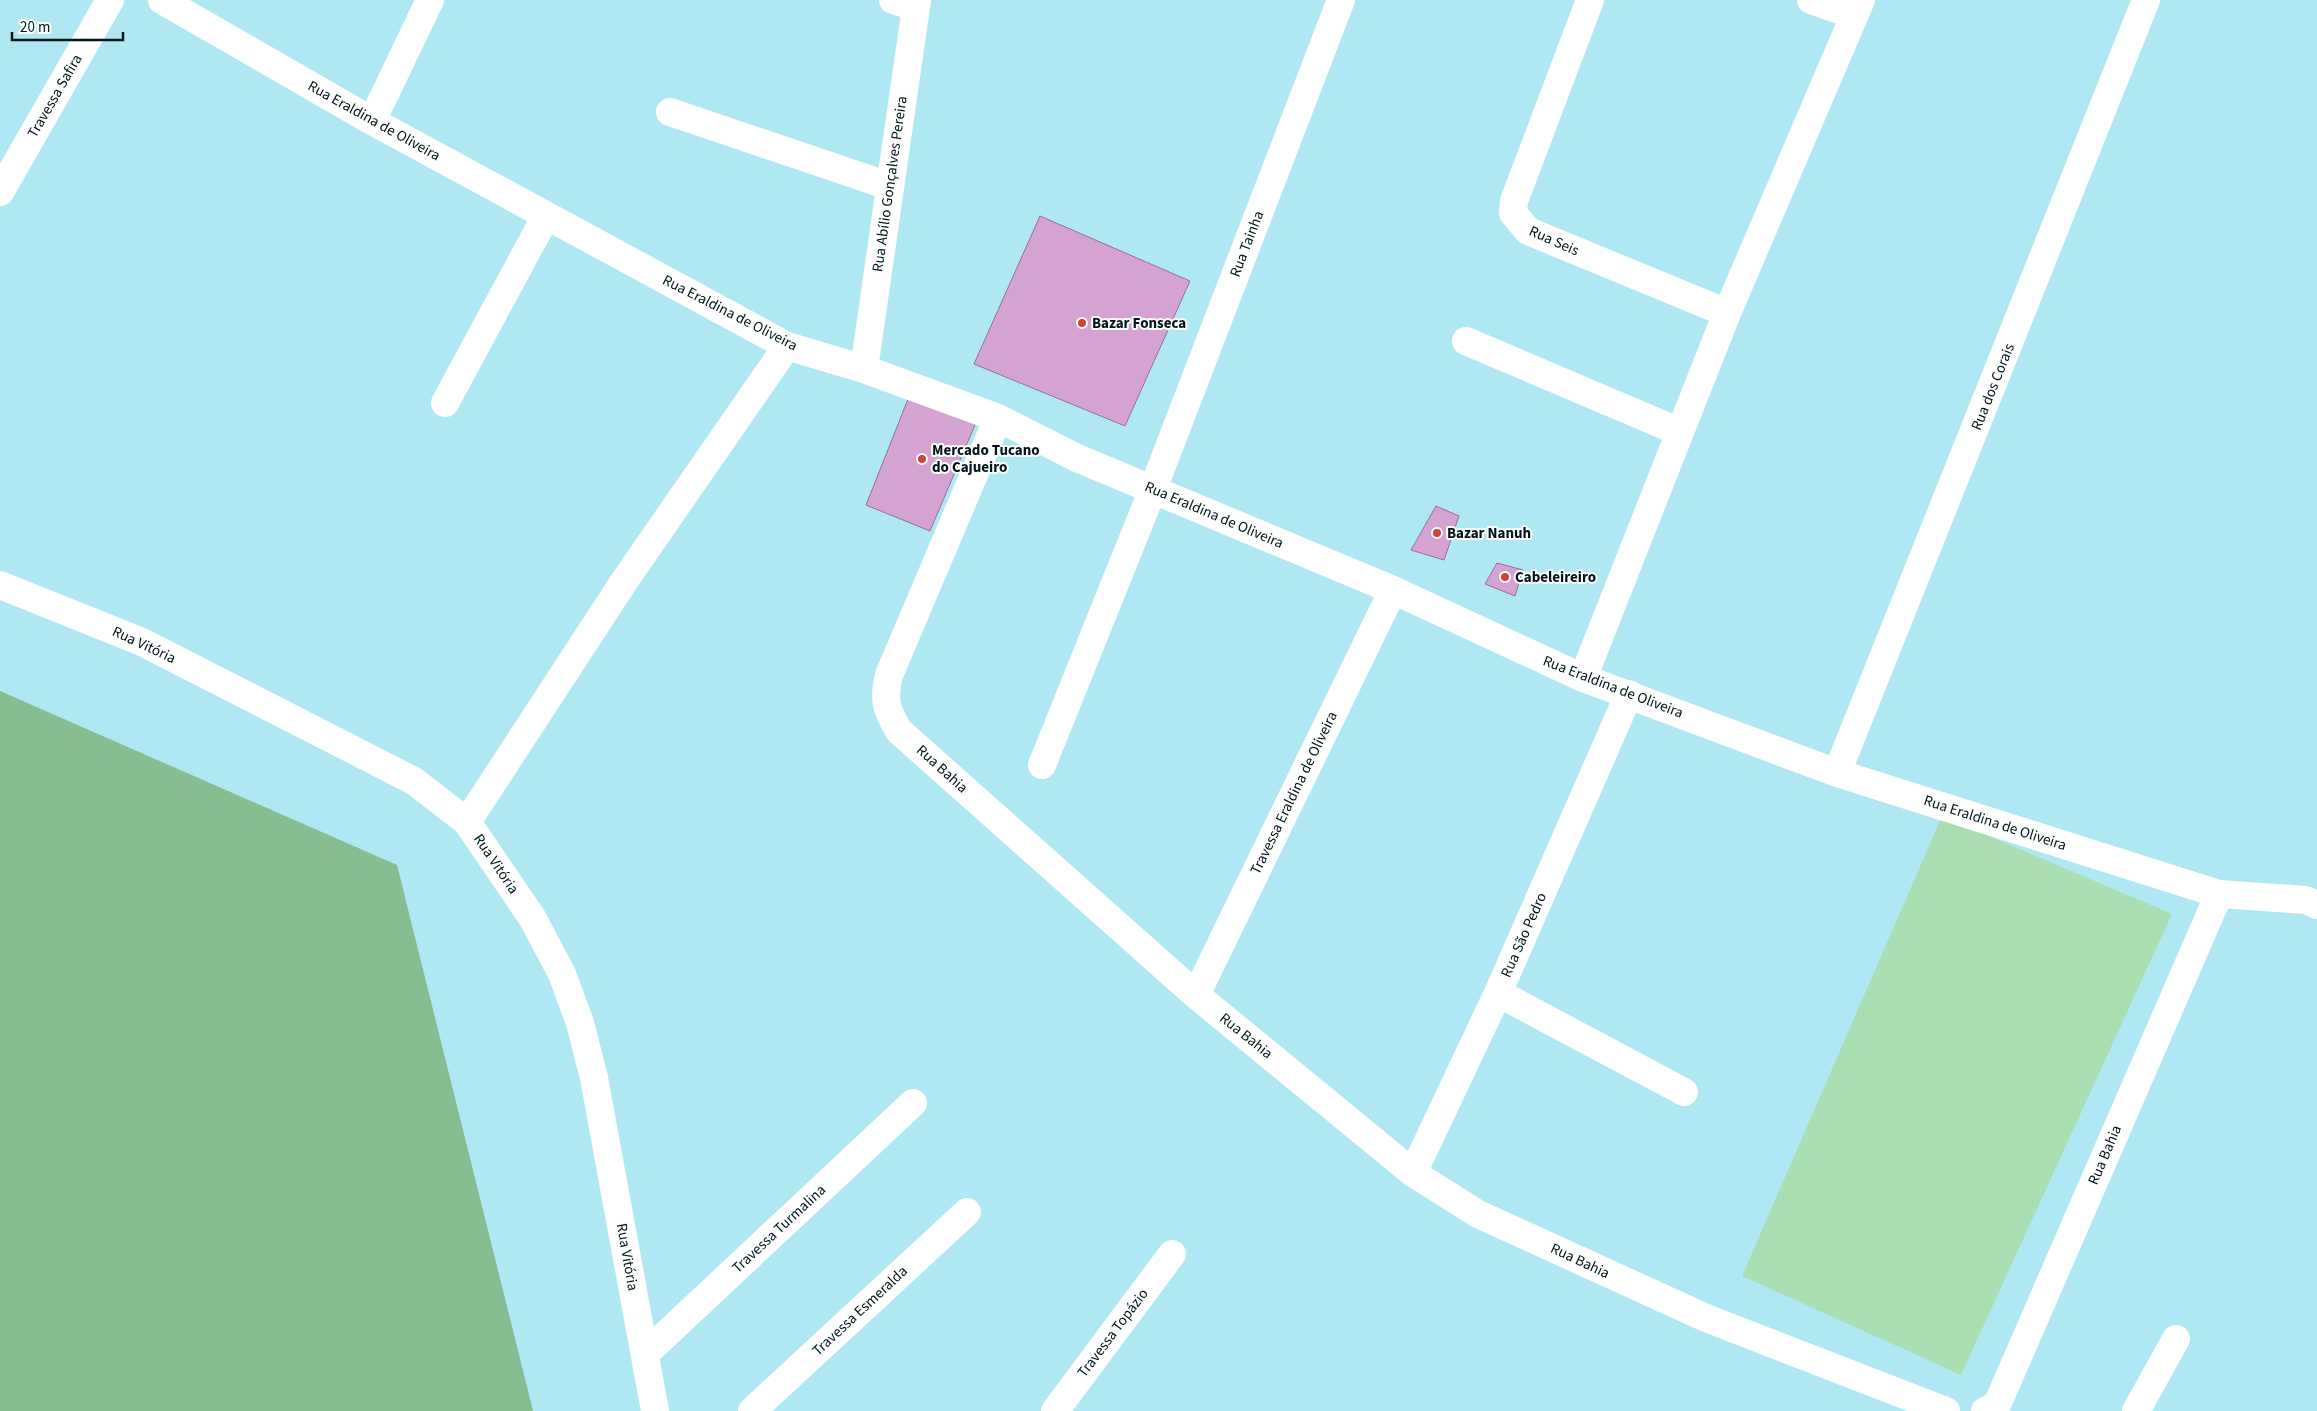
<svg xmlns="http://www.w3.org/2000/svg" width="2317" height="1411" font-family="'Source Sans 3',sans-serif">
<rect width="100%" height="100%" fill="#afe8f2"/>
<!-- green -->
<path fill="#abddb3" d="M1942 816 2172 914 1961 1375 1742 1276Z"/>
<!-- forest -->
<path fill="#87bd90" d="M0 691 397 865 533 1411H0Z"/>
<!-- building -->
<path fill="#d5a3d1" stroke="#937290" d="M1040 216 1190 281 1125 426 974 364Z
M912 389 980 413 930 531 866 505Z
M1436 506 1459 516 1444 560 1411 550Z
M1497 563 1523 570 1515 596 1485 584Z"/>
<g fill="none" stroke-linecap="round" stroke-linejoin="round">
<!-- minor -->
<path stroke="#fff" stroke-width="28" d="M162 0 372 121 787 346 864 369 998 418 1077 458 1393 590 1583 678 1837 773 2219 894 2306 900 2317 905
M893 0 915 7
M1590 0 1514 201 1513 213 1528 231 1727 313
M1811 0 1854 15
M670 112 889 186
M372 121 430 0
M0 192 110 0
M1466 341 1680 432
M864 369 917 0
M445 403 546 216
M998 418 889 675C883 700 886 709 899 731L1196 995 1413 1173 1478 1214 1706 1318 1946 1411
M0 585 142 642 414 781 467 822 533 919 562 974 580 1023 594 1078 655 1411
M1583 678 1727 313 1861 0
M1042 765 1153 489 1341 0
M1837 773 2146 0
M467 822 625 580 787 346
M1498 993 1684 1092
M1196 995 1393 590
M1413 1173 1498 993 1629 694
M645 1354 913 1103
M752 1411 967 1212
M1055 1411 1172 1254
M1985 1411 1997 1405 2219 894
M2136 1411 2176 1339"/>
</g>
<!-- markers -->
<g fill="#d14336" stroke="#fdfdfd" stroke-width="2">
<circle cx="1082" cy="323" r="5"/>
<circle cx="922" cy="459" r="5"/>
<circle cx="1437" cy="533" r="5"/>
<circle cx="1505" cy="577" r="5"/>
</g>
<g text-anchor="middle" dominant-baseline="central" stroke-width="4" stroke-linejoin="round" paint-order="stroke">
<!-- street labels -->
<g font-size="15" fill="#011519" stroke="#fdfdfd">
<text transform="translate(55 96) rotate(-60)">Travessa Safira</text>
<text transform="translate(374 121) rotate(29)">Rua Eraldina de Oliveira</text>
<text transform="translate(890 184) rotate(-82)">Rua Abílio Gonçalves Pereira</text>
<text transform="translate(1554 241) rotate(24)">Rua Seis</text>
<text transform="translate(1247 244) rotate(-69)">Rua Tainha</text>
<text transform="translate(730 313) rotate(27)">Rua Eraldina de Oliveira</text>
<text transform="translate(1993 387) rotate(-68)">Rua dos Corais</text>
<text transform="translate(1214 515) rotate(23)">Rua Eraldina de Oliveira</text>
<text transform="translate(144 645) rotate(25)">Rua Vitória</text>
<text transform="translate(1613 687) rotate(21)">Rua Eraldina de Oliveira</text>
<text transform="translate(942 769) rotate(42)">Rua Bahia</text>
<text transform="translate(1294 793) rotate(-64)">Travessa Eraldina de Oliveira</text>
<text transform="translate(1995 823) rotate(18)">Rua Eraldina de Oliveira</text>
<text transform="translate(496 864) rotate(56)">Rua Vitória</text>
<text transform="translate(1524 935) rotate(-66)">Rua São Pedro</text>
<text transform="translate(1246 1036) rotate(39)">Rua Bahia</text>
<text transform="translate(2105 1155) rotate(-67)">Rua Bahia</text>
<text transform="translate(779 1229) rotate(-43)">Travessa Turmalina</text>
<text transform="translate(627 1257) rotate(80)">Rua Vitória</text>
<text transform="translate(1580 1261) rotate(25)">Rua Bahia</text>
<text transform="translate(860 1311) rotate(-43)">Travessa Esmeralda</text>
<text transform="translate(1113 1333) rotate(-53)">Travessa Topázio</text>
</g>
<!-- poi labels -->
<g font-size="15" font-weight="bold" fill="#011519" stroke="#fdfdfd" text-anchor="start">
<text x="1092" y="323">Bazar Fonseca</text>
<text x="932" y="450">Mercado Tucano<tspan x="932" dy="17">do Cajueiro</tspan></text>
<text x="1447" y="533">Bazar Nanuh</text>
<text x="1515" y="577">Cabeleireiro</text>
</g>
</g>
<!-- scale -->
<path d="M12 32v8h111v-8" fill="none" stroke="#011519" stroke-width="2.5"/>
<text x="20" y="32" font-size="15" fill="#011519" stroke="#fdfdfd" stroke-width="4" paint-order="stroke">20 m</text>
</svg>
